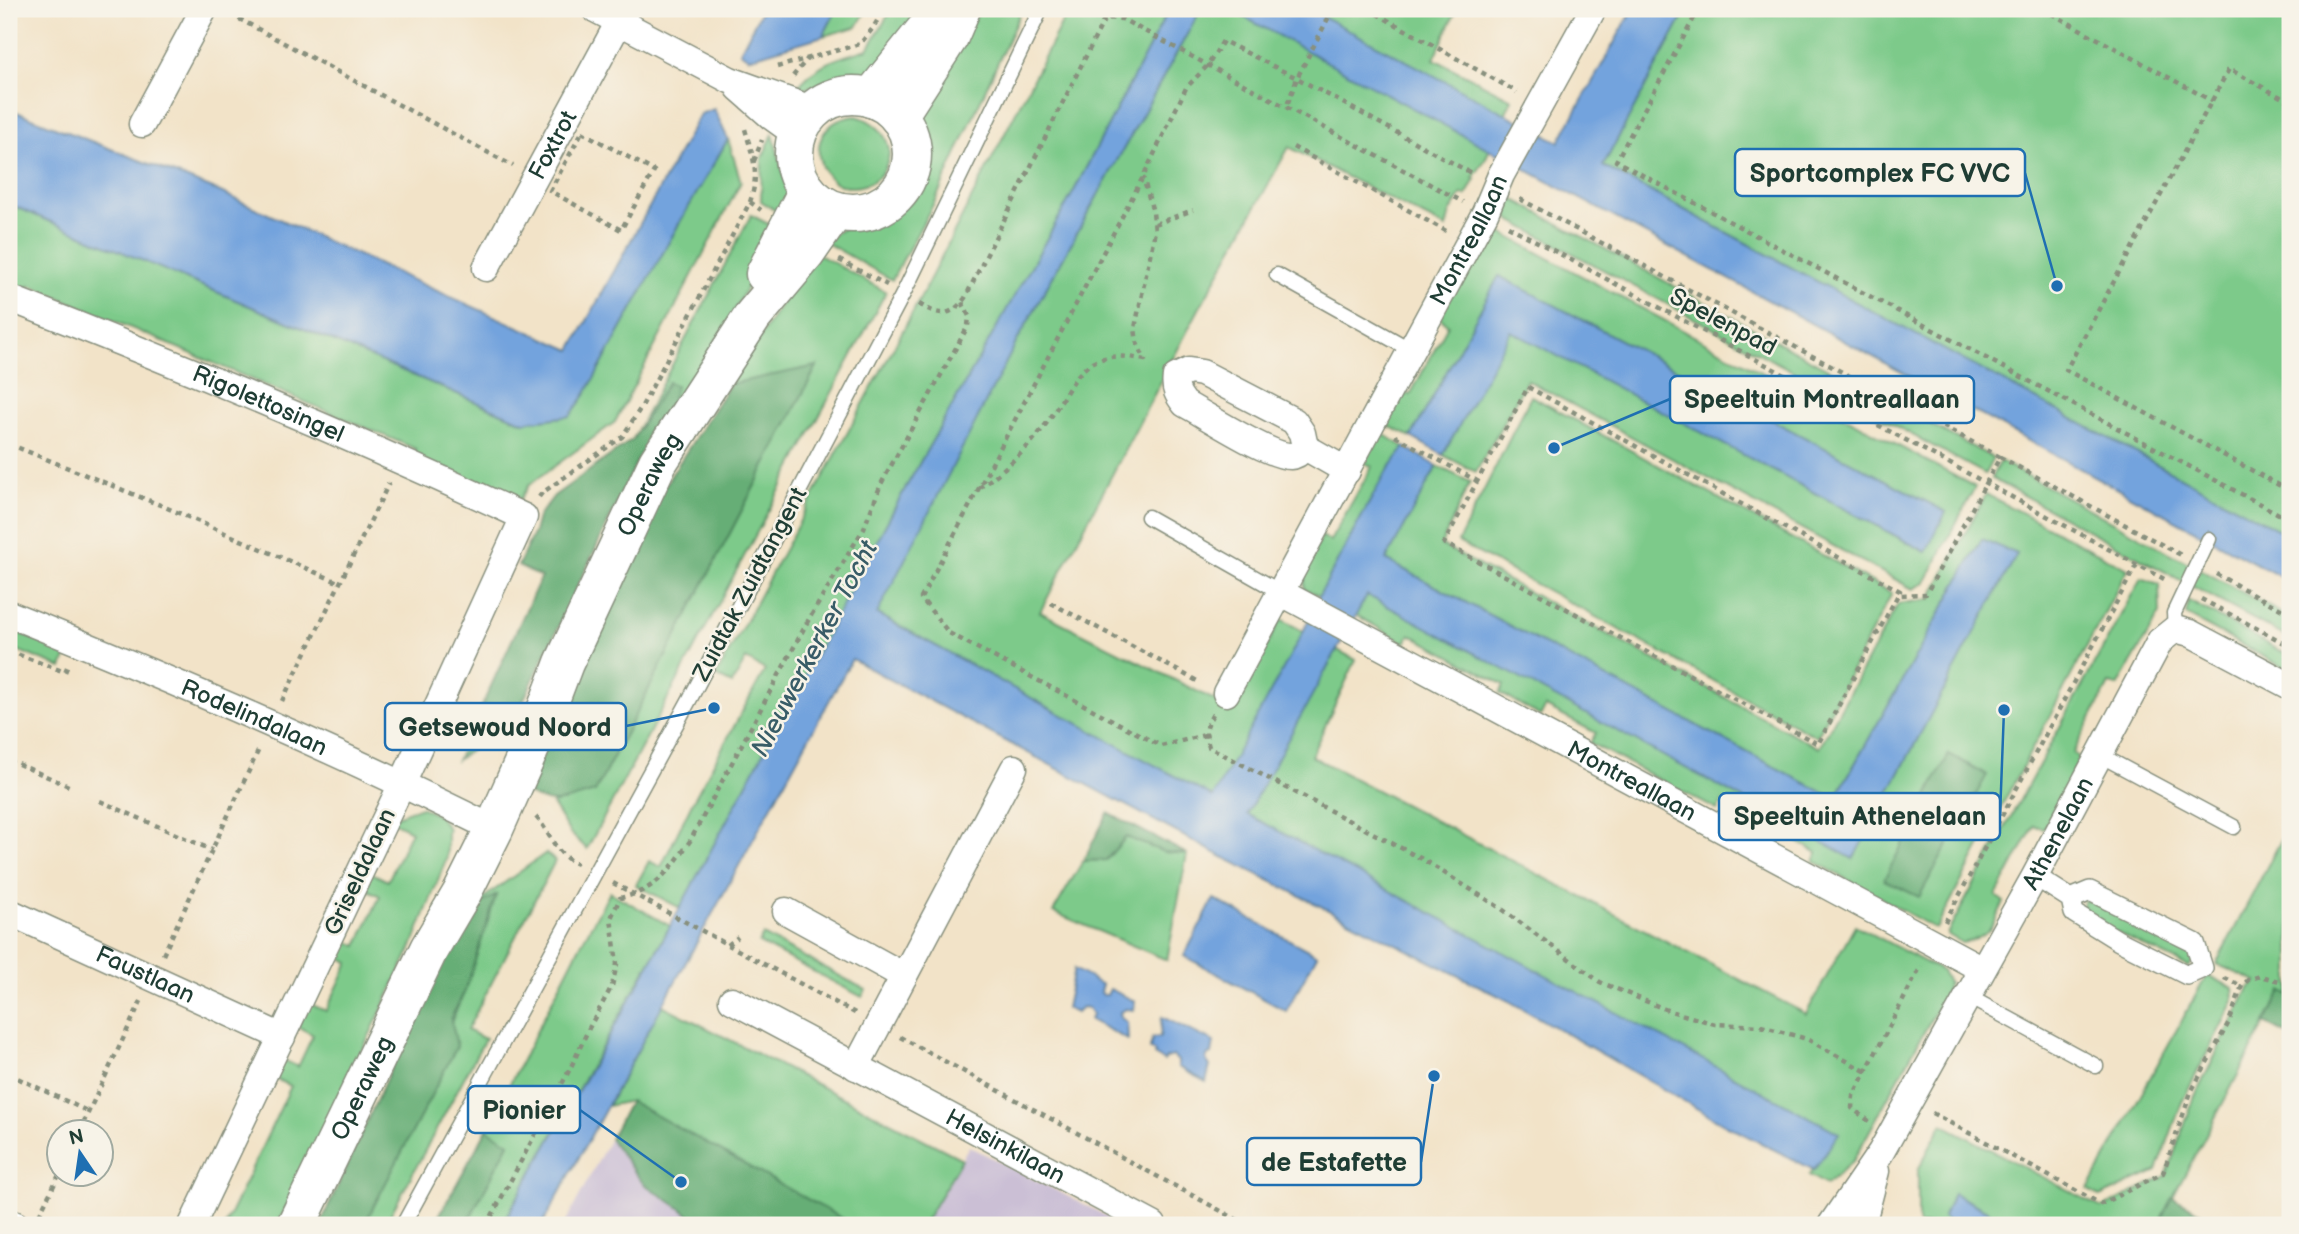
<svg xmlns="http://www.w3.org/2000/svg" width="2299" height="1234" font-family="'Balsamiq Sans',sans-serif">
<rect width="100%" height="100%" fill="#f7f3e8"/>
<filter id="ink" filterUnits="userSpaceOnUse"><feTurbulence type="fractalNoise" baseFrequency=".0143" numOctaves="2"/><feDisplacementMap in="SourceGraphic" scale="14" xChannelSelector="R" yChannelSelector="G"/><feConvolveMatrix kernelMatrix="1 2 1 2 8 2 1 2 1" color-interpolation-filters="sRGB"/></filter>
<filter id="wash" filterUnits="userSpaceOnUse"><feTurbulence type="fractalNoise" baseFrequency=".00686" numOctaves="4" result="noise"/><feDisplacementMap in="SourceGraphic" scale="28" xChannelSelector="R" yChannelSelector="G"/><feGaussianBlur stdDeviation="1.57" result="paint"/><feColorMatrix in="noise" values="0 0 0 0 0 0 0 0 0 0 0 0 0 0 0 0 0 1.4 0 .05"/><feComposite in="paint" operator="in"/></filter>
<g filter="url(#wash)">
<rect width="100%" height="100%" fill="#f2e3c8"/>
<!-- industrial -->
<path fill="#cbbfd5" d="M630 1101 854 1225H564Z
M969 1146 1124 1225H923Z"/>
<!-- green -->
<path fill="#7dca8a" stroke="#4e845f" stroke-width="2" d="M837 9H867L857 27 823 36Z
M892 9H933L867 75 848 81 796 89C819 61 835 59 868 49Z
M981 9H1022L936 199 892 280 823 241 847 226 889 216 914 199 927 171 929 155 927 137 921 121 930 88Z
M1069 9H1169L1074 191 905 489 680 908 636 885 649 861 661 867 693 801 765 670 746 659 732 684 716 676 915 308Z
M1201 9H1457L1434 59 1512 99 1485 160 1473 178 1475 179 1466 196 1462 194 1450 213 1446 228 1289 147 1199 309 1040 612 1232 709 1281 619 1356 660 1311 756 1806 1014 1855 925 1942 971 1948 982 1946 992 1853 1161 1826 1185 1809 1175 1838 1133 1213 798 876 613 1017 341Z
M1687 9H2290V536L1603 166Z
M856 116C882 123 899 148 882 173 877 179 871 183 864 185 816 200 796 122 856 116Z
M773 134 788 192 784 216 761 201 762 158Z
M728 139 741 182 615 422 529 485 516 505 413 458 416 449 30 285 26 292 9 284V204L523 422 570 416 585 395 681 220Z
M1507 196 1993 458 1985 474 1512 221C1502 214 1501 207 1507 196Z
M751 215 778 229 726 326 667 416 633 439Z
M1487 231H1498L1975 487 1925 583 1913 589 1527 380 1476 472 1443 455 1511 330 1925 552 1946 512 1499 276 1411 437 1382 423 1401 392 1410 395 1448 325 1439 317Z
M814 252 886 292 587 849 570 833 552 804 595 792 816 368 730 384Z
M1531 396 1892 593 1817 737 1458 542Z
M1379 432 1405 447 1383 477 1319 596 1304 589 1306 564 1322 536 1330 541 1372 467 1363 462Z
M2000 461 2290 618V639L1991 478Z
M1437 466 1470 482 1441 545 1819 748 1898 604 1930 599 1986 494 2128 569 1936 929 1814 861 1818 853 1723 801 1717 810 1590 743 1596 733 1546 707 1540 716 1500 693 1504 685 1410 634 1405 643 1356 615 1367 594 1853 859 2017 554 1982 539 1835 799 1386 560Z
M2141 578 2159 584 2160 613 2118 686 2109 684 2073 753 2080 759 2044 828 2034 826 1996 896 2004 902C1992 926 1991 938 1962 943L1947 934Z
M2185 599 2290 656V671L2186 615 2188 603Z
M9 629 68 653 62 668 9 647Z
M421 807 439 816 449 830 447 832V857L411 949 278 1225H225L291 1086 273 1078 282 1059 298 1067 313 1035 297 1026 308 1003 326 1011 349 962 331 953 339 937 357 946 380 896 362 887 370 872 388 881 411 831 393 822 396 816Z
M2290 823V996L2282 992 2158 1225H2013L1953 1193 1944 1217 1953 1225H1918V1170L1942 1124 2102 1208 2166 1176 2195 1096 2249 988 2257 982 2216 964Z
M1126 837 1164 852 1187 854 1167 960 1053 912 1083 861 1106 860Z
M546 853 555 861 467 1030 485 1039 385 1225H361L465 991 496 896 461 914Z
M610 892 670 926 502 1225H466L509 1143 487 1129 582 942Z
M2085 899 2185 946 2194 960 2189 967 2094 922 2082 906Z
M763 935 866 990 862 997 759 943Z
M2207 975 2233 988 2234 1001 2182 1102 2157 1171 2100 1197 2088 1190Z
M662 1005 962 1159 923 1225H854L630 1101 608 1106Z"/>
<!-- forest -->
<path fill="#66ae76" stroke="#427655" stroke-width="2" d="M817 366 595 792C565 800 554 810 525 792L665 485 730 384Z
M668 382 676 386 667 416 640 455 515 718 457 760 541 577 518 566 534 532 538 517 554 496 633 439Z
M1949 754 1987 775 1919 897 1884 880Z
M1108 813 1187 854 1164 852 1126 837 1106 860 1083 861Z
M496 895 465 991 451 1018 457 1046 364 1225H320L461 914Z
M2282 991 2290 996V1036L2265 1023Z
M630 1101 854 1225H705L643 1183 610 1139Z
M487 1129 509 1143 466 1225H434Z
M2172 1197 2225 1225H2158Z"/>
<!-- water -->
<path fill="#73a3dd" stroke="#497088" stroke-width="2" d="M762 9H837L823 36 749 58 740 52Z
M1169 9H1201L1017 341 877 614 1213 797 1303 632 1319 596 1383 477 1405 447 1437 466 1386 560 1835 799 1982 539 2017 554 1853 859 1367 595 1247 814 1839 1133 1814 1170 1726 1125 1509 1001 1221 856 852 659 542 1225H502L646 971 905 489 1074 191Z
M1229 9H1309L1559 142 1633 9H1687L1603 166 2290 536V582Z
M9 109 218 191 410 279 571 350 700 114 714 109 728 139 681 220 585 395 570 416 524 422 9 204Z
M1499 276 1946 512 1926 552 1511 331 1443 455 1411 437Z
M1214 899 1317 955 1286 1011 1184 956Z
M1074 969 1102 985 1100 991 1103 995H1107L1110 989 1135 1001 1134 1010 1126 1009 1120 1012 1121 1018 1127 1022 1128 1040 1090 1020 1092 1014 1088 1008 1082 1007 1076 1013 1066 1008Z
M1162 1017 1214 1042 1212 1054 1208 1055 1206 1060 1210 1066 1206 1082 1178 1067V1061L1173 1056 1166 1058 1164 1061 1154 1055 1155 1052 1150 1049 1152 1038 1160 1037Z
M1953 1193 2013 1225H1953L1944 1217Z"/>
</g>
<g filter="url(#ink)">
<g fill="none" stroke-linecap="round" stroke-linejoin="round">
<defs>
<path id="service" d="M1277 275 1411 350
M1148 517 1282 593
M2175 629 2174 613 2209 539
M2098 754 2234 827
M1967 996 2096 1066
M403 1225 692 695 903 294 1041 9"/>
<path id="pedestrian" d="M2035 876 2071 899 2074 913 2119 941 2187 975 2203 968 2195 943 2090 891 2071 899"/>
<g id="minor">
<path d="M595 9 730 80 814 110"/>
<path d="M739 88 772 117 797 135"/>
<path d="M142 124 204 9"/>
<path id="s1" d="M486 268 626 9"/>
<path id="s2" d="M9 298C183 366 355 438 524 517L402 784 192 1225"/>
<path d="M1305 447C1301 452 1297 456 1291 456 1270 457 1206 415 1185 404 1178 395 1174 389 1176 377L1189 371 1202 373 1294 421 1302 433 1305 447 1347 471"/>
<path id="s3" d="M1282 593 1982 969"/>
<path id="s4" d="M9 614C172 680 337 750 494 829"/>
<path id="s5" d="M1226 693 1485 213 1501 175 1593 9"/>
<path d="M786 911 904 976 1014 768"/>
<path id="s6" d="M9 912 282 1037"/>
<path id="s7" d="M732 1000 1153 1225"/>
<path d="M856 1067 904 976"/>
<path d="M9 1222 16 1225"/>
<path id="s8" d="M1831 1225 1881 1152 2035 876 2160 641 2175 629 2190 633 2290 686"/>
<path d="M1862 1225 1876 1171"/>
</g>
<g id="secondary">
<circle cx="853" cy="154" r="59"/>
<path d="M871 98 924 32 940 19"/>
<path d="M898 116 949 37 961 9"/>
<path d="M765 274 807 192"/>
<path id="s9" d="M296 1225 429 949 462 893 494 829 542 721 564 663 658 462 753 316 806 253 835 211"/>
</g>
</defs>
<!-- service casing -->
<use href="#service" stroke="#88907e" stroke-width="17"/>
<!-- pedestrian casing -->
<use href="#pedestrian" stroke="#88907e" stroke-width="22"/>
<!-- minor casing -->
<use href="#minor" stroke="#88907e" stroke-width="29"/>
<!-- secondary casing -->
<use href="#secondary" stroke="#88907e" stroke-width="41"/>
<!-- path -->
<path stroke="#88907e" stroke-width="4.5" stroke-dasharray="5 5" stroke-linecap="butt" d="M1333 9 1297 78 1473 174
M1368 9 1517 92
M1699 9 1616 161 2290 520
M2043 9 2212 101
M230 14 513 166
M777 67 860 44 873 28 884 9
M793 76 808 58
M2290 102 2229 69 2066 370 2290 491
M582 132 654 171 621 230 550 191Z
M1293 147 1446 231
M754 161 762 140
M1520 199 2000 457 1926 594 1899 595
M750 202 761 210
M1155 224 1193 210
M1508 226 2166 580
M839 260 887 285
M919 304C939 316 950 318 965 298L1105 18 1122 19 1463 202
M1528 387 1900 591 1818 744 1444 543Z
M1395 436 1477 481
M9 444 165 507 340 583
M2000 457 2181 555
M979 488C1004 470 1028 449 1046 424 1077 381 1080 345 1145 360L1137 343 1135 328 1155 231 1153 212 1143 177
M539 497 542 493 622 437 642 406 750 202C760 172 753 158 745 129
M2216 574 2290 614
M2201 599 2290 646
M1051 603 1201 683
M9 651 65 672 68 665
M282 701 389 483
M1213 714C1205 727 1205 733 1209 747L1422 859 1502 909 1600 982 1667 1010 1715 1024 1761 1026 1807 1039 1865 1071
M1205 735 1161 746 949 633 921 598 1143 177 1186 88 1208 65 1223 41 1297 78 1286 108
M9 760 73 788
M100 801 212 850
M536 817C551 833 554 854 577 864
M613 883 855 1013
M1945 922 2137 564
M728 945 738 937
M163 955 260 747
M2224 978 2242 986
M900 1037 1247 1225
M9 1074 89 1112
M1932 1113 2101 1204 2163 1173 2191 1092 2229 1022 2242 986 2248 980 2260 976 2290 984
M1869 1121 1852 1108 1853 1096 1921 966
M79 1132 141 1001
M39 1215 60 1173
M487 1225 571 1067 589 1028 612 986 617 964 611 918 620 898C656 891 671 869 690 841L809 619 864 528 881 484 968 326 969 316 962 302"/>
<!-- service -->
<use href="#service" stroke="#fff" stroke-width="14"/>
<!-- pedestrian -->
<use href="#pedestrian" stroke="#fff" stroke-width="19"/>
<!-- minor -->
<use href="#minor" stroke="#fff" stroke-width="26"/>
<!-- secondary -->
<use href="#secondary" stroke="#fff" stroke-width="38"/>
</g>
</g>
<g text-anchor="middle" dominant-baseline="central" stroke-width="5" stroke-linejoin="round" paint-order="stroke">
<!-- street labels -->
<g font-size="24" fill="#1f3d34" stroke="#f7f3e8">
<text stroke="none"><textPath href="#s1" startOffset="140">Foxtrot</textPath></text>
<text stroke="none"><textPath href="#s5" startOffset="514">Montreallaan</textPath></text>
<text transform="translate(1723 322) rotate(28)">Spelenpad</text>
<text stroke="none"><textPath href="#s2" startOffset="280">Rigolettosingel</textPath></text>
<text stroke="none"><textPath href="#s9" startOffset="821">Operaweg</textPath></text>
<text transform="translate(750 584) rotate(-62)">Zuidtak Zuidtangent</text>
<text stroke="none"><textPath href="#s4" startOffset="266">Rodelindalaan</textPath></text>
<text stroke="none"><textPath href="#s3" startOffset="397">Montreallaan</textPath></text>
<text stroke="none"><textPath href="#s8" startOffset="453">Athenelaan</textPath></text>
<text transform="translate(360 872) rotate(-65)">Griseldalaan</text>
<text stroke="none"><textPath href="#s6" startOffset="150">Faustlaan</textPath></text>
<text stroke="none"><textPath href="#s9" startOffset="152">Operaweg</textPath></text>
<text stroke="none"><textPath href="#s7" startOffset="310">Helsinkilaan</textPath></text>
</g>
<!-- water labels -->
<g font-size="26" font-style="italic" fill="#385c67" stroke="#f7f3e8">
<text transform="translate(815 649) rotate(-62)">Nieuwerkerker Tocht</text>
</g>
</g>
<!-- callouts -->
<path fill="none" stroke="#1f6fb2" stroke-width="2.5" d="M2057 286L2025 173M1554 448L1670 399M714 708L626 726M2004 710L2000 816M681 1182L580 1110M1434 1076L1421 1162"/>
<g fill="#1f6fb2" stroke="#f7f3e8" stroke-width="2.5">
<circle cx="2057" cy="286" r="7"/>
<circle cx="1554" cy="448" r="7"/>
<circle cx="714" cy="708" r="7"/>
<circle cx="2004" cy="710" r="7"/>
<circle cx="681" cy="1182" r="7"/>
<circle cx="1434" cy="1076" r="7"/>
</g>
<g fill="#f7f3e8" stroke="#1f6fb2" stroke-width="2.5">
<rect x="1735" y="149" width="290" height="47" rx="7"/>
<rect x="1670" y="376" width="304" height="47" rx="7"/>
<rect x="385" y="703" width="241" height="47" rx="7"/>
<rect x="1719" y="793" width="281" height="47" rx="7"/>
<rect x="468" y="1086" width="112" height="47" rx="7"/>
<rect x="1247" y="1138" width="174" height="47" rx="7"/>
</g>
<g font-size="26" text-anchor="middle" font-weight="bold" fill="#1f3d34">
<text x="1880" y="182">Sportcomplex FC VVC</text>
<text x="1822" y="408">Speeltuin Montreallaan</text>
<text x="505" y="736">Getsewoud Noord</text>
<text x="1860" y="825">Speeltuin Athenelaan</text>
<text x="524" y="1119">Pionier</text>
<text x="1334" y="1171">de Estafette</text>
</g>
<!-- margin -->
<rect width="2299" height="1234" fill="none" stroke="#f7f3e8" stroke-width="35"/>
<!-- north arrow -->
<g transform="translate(80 1153) rotate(347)"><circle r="33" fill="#f7f3e8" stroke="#a1aaa0" stroke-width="2"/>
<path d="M0-5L12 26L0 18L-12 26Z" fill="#1f6fb2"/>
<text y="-10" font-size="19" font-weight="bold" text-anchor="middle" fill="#1f3d34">N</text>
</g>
</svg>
